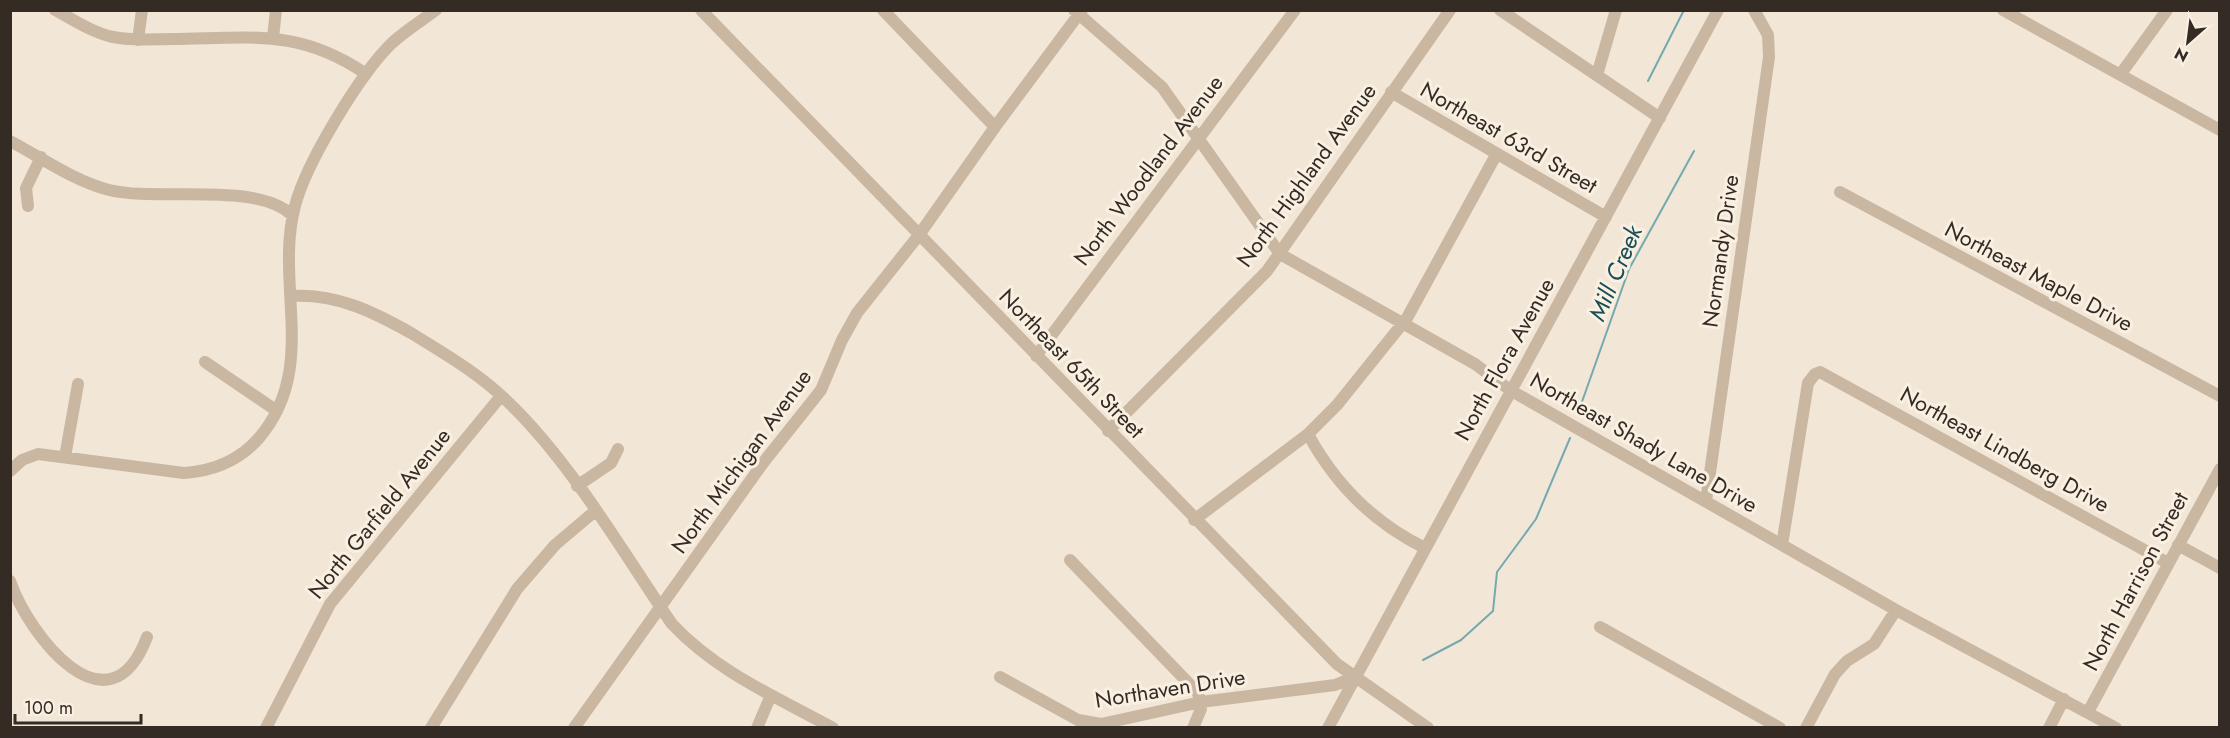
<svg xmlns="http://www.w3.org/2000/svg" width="2230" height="738" font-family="Jost,sans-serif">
<rect width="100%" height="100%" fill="#f2e6d6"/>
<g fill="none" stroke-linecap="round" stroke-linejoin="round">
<!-- stream -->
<path stroke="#74a9af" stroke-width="2" d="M1648 81 1684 10
M1578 413 1629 269 1694 151
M1423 660 1461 640 1493 611 1497 572 1536 519 1570 438"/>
<!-- minor -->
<path stroke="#cab7a2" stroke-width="12" d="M55 10C74 20 93 33 113 37 133 41 153 39 173 39 249 38 299 28 366 74
M701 10 1337 664 1428 728
M883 10 995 127
M1074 10 1162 87 1280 254 1475 364 1510 390 1896 610 2116 728
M1500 10 1660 118
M2003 10 2220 130
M273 38 276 10
M138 40 142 10
M1597 75 1616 10
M2120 75 2167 10
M1391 92 1606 217
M10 141C42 158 74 181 109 190 158 202 256 181 292 215
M1840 192 2220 396
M28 206 26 188 41 157
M292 296C337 294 372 311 411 333 445 354 478 373 507 401 571 462 622 551 672 624 717 672 776 697 833 728
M1036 356 1295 10
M205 362 277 411
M1108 431 1267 271 1450 10
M1308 434C1335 484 1374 523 1425 548
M65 457 78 384
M10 471 22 460 38 454 184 473C214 471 239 461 259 438 319 368 274 284 295 206 306 163 360 74 392 43 405 31 421 21 436 10
M577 486 611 463 618 449
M1706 501 1769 57 1768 35 1754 10
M1194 520 1308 434 1337 405 1407 318 1496 155
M1782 545 1808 383 1815 374 1820 372 2168 563
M2178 545 2220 568
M1070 560 1198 693 1201 709 1193 728
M10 581C29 636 109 738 147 637
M1600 627 1780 728
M1000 677 1078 720 1101 724 1201 702 1335 685 1355 677
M2088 712 2220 469
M266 728 330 604 501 396
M431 728 517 589 555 545 594 512
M574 728 763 463 821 390 842 340 857 313 919 235 995 127 1082 10
M757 728 771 695
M1328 728 1718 10
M1806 728 1835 674 1847 661 1874 644 1896 610
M2049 728 2064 699"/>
</g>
<g text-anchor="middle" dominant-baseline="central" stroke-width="6" stroke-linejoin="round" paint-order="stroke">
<!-- street labels -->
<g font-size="22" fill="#342b25" stroke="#f9f0e2">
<text transform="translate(1509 137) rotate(30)">Northeast 63rd Street</text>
<text transform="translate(1148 170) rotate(-53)">North Woodland Avenue</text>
<text transform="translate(1306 175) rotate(-54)">North Highland Avenue</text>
<text transform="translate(1720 251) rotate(-82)">Normandy Drive</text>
<text transform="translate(2039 276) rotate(28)">Northeast Maple Drive</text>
<text transform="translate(1504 359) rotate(-61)">North Flora Avenue</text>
<text transform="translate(1072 363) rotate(46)">Northeast 65th Street</text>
<text transform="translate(1644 442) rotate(30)">Northeast Shady Lane Drive</text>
<text transform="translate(2005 449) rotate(29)">Northeast Lindberg Drive</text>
<text transform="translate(741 461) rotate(-54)">North Michigan Avenue</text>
<text transform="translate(379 513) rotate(-51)">North Garfield Avenue</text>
<text transform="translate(2135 581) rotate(-62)">North Harrison Street</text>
<text transform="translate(1170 688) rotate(-9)">Northaven Drive</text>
</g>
<!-- water labels -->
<g font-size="24" font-style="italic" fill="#194e57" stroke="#f9f0e2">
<text transform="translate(1615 273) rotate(-67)">Mill Creek</text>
</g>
</g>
<!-- border -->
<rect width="2230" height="738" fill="none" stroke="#342b25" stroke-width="24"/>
<!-- north arrow -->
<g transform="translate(2188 42) rotate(208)" stroke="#f9f0e2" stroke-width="4.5" paint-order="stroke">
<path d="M0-4.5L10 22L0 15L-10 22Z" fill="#342b25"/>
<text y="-9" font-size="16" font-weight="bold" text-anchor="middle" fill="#342b25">N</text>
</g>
<!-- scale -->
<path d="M15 714v9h126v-9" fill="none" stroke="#342b25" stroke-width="3"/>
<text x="24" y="714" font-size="18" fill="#342b25" stroke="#f9f0e2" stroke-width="4.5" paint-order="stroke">100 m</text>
</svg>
